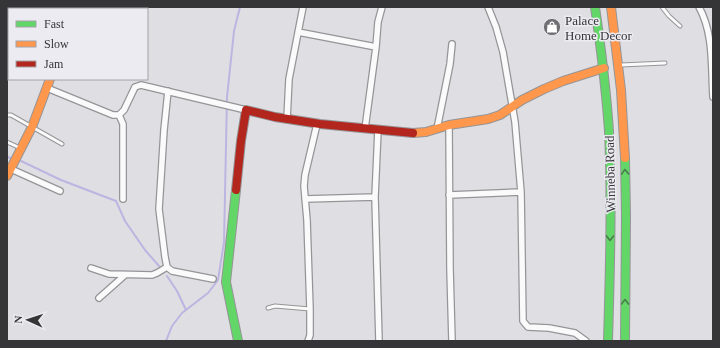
<svg xmlns="http://www.w3.org/2000/svg" width="720" height="348" font-family="'Times New Roman',serif">
<rect width="100%" height="100%" fill="#dfdfe3"/>
<g fill="none" stroke-linecap="round" stroke-linejoin="round">
<!-- stream -->
<path stroke="#bcb5e1" stroke-width="2" d="M7 157 11 158
M21 161 61 180 116 201 125 221 145 250 159 266
M167 276 177 291 186 310
M166 341 172 326 182 313 208 293 218 280 224 242 227 97 234 31 240 7"/>
<defs>
<path id="lane" d="M662 7 669 16 680 26
M621 65 665 63
M7 115H11L62 144
M7 142 20 148
M268 308 275 306 310 309"/>
<path id="street" d="M488 7 496 27 503 52 515 122 521 192 523 321 528 327 549 328 575 333 586 341
M699 7C714 34 711 67 713 97
M298 32 376 47
M47 88 113 115H119L124 110 135 87 141 85 246 110
M168 91 164 130 159 209 165 257 167 267 172 271 213 279
M119 115 123 124V199
M287 119 289 79 303 7
M449 125 450 269 452 341
M365 129 376 47 378 22 382 7
M437 129 450 64 452 44
M378 130 375 197 379 341
M11 169 60 191
M449 195 521 192
M305 199 375 197
M91 268 109 274 152 275 157 273 167 267
M99 298 125 275
M308 341 310 335V309L307 220 304 186 305 175 317 124"/>
<path id="fast" d="M595 7C601 48 606 89 609 131 612 201 610 271 608 341
M7 26 9 27
M625 158 626 216 625 341
M236 190 226 282 238 341"/>
<path id="slow" d="M611 7 621 90 625 158
M76 9 77 7
M413 133 426 132 449 125 488 119 500 115 522 100 544 89 563 81 604 68
M7 176 32 127 50 79"/>
<path id="jam" d="M236 190 241 141 246 110 275 117 320 124 413 133"/>
</defs>
<!-- lane casing -->
<use href="#lane" stroke="#959598" stroke-width="5"/>
<!-- street casing -->
<use href="#street" stroke="#959598" stroke-width="8"/>
<!-- fast casing -->
<use href="#fast" stroke="#959598" stroke-width="10"/>
<!-- slow casing -->
<use href="#slow" stroke="#959598" stroke-width="10"/>
<!-- jam casing -->
<use href="#jam" stroke="#959598" stroke-width="10"/>
<!-- lane -->
<use href="#lane" stroke="#fafafb" stroke-width="3"/>
<!-- street -->
<use href="#street" stroke="#fafafb" stroke-width="5.5"/>
<!-- fast -->
<use href="#fast" stroke="#63d668" stroke-width="8"/>
<!-- slow -->
<use href="#slow" stroke="#ff974d" stroke-width="8"/>
<!-- jam -->
<use href="#jam" stroke="#b3261e" stroke-width="8"/>
</g>
<!-- one-way arrows -->
<defs><path id="oneway-chevron" d="M-2-3.5L2.5 0L-2 3.5" fill="none" stroke-width="1.6" stroke-linecap="round" stroke-linejoin="round"/></defs>
<g stroke="#4a7d4e">
<use href="#oneway-chevron" transform="translate(625 172) rotate(-92)"/>
<use href="#oneway-chevron" transform="translate(610 238) rotate(91)"/>
<use href="#oneway-chevron" transform="translate(625 302) rotate(-89)"/>
</g>
<!-- icons -->
<defs>
<symbol id="shop-disc" viewBox="-11 -11 22 22"><circle r="9.5" fill="#707074" stroke="#ecebf2"/><path d="M-5-2.5h2.3a2.7 3.5 0 0 1 5.4 0H5L5.5 6h-11ZM-1.5-2.5h3a1.5 2.3 0 0 0-3 0Z" fill="#fff"/></symbol>
</defs>
<g fill-rule="evenodd">
<use href="#shop-disc" x="542" y="17" width="20" height="20"/>
</g>
<g text-anchor="middle" dominant-baseline="central" stroke-width="3" stroke-linejoin="round" paint-order="stroke">
<!-- poi labels -->
<g font-size="13" fill="#353538" stroke="#ecebf2" text-anchor="start">
<text x="565" y="20">Palace<tspan x="565" dy="15">Home Decor</tspan></text>
</g>
<!-- street labels -->
<g font-size="13" fill="#353538" stroke="#ecebf2">
<text transform="translate(610 174) rotate(-91)">Winneba Road</text>
</g>
</g>
<!-- border -->
<rect width="720" height="348" fill="none" stroke="#353538" stroke-width="16"/>
<!-- legend -->
<rect x="8" y="8" width="140" height="72" fill="#ecebf2" stroke="#a3a2a8"/>
<rect x="16" y="21" width="20" height="6" fill="#63d668" stroke="#a3a2a8"/>
<text x="44" y="28" font-size="12" fill="#353538">Fast</text>
<rect x="16" y="41" width="20" height="6" fill="#ff974d" stroke="#a3a2a8"/>
<text x="44" y="48" font-size="12" fill="#353538">Slow</text>
<rect x="16" y="61" width="20" height="6" fill="#b3261e" stroke="#a3a2a8"/>
<text x="44" y="68" font-size="12" fill="#353538">Jam</text>
<!-- north arrow -->
<g transform="translate(28 320) rotate(273)" stroke="#ecebf2" stroke-width="3" paint-order="stroke">
<path d="M0-3L7 15L0 10L-7 15Z" fill="#353538"/>
<text y="-6" font-size="11" font-weight="bold" text-anchor="middle" fill="#353538">N</text>
</g>
</svg>
